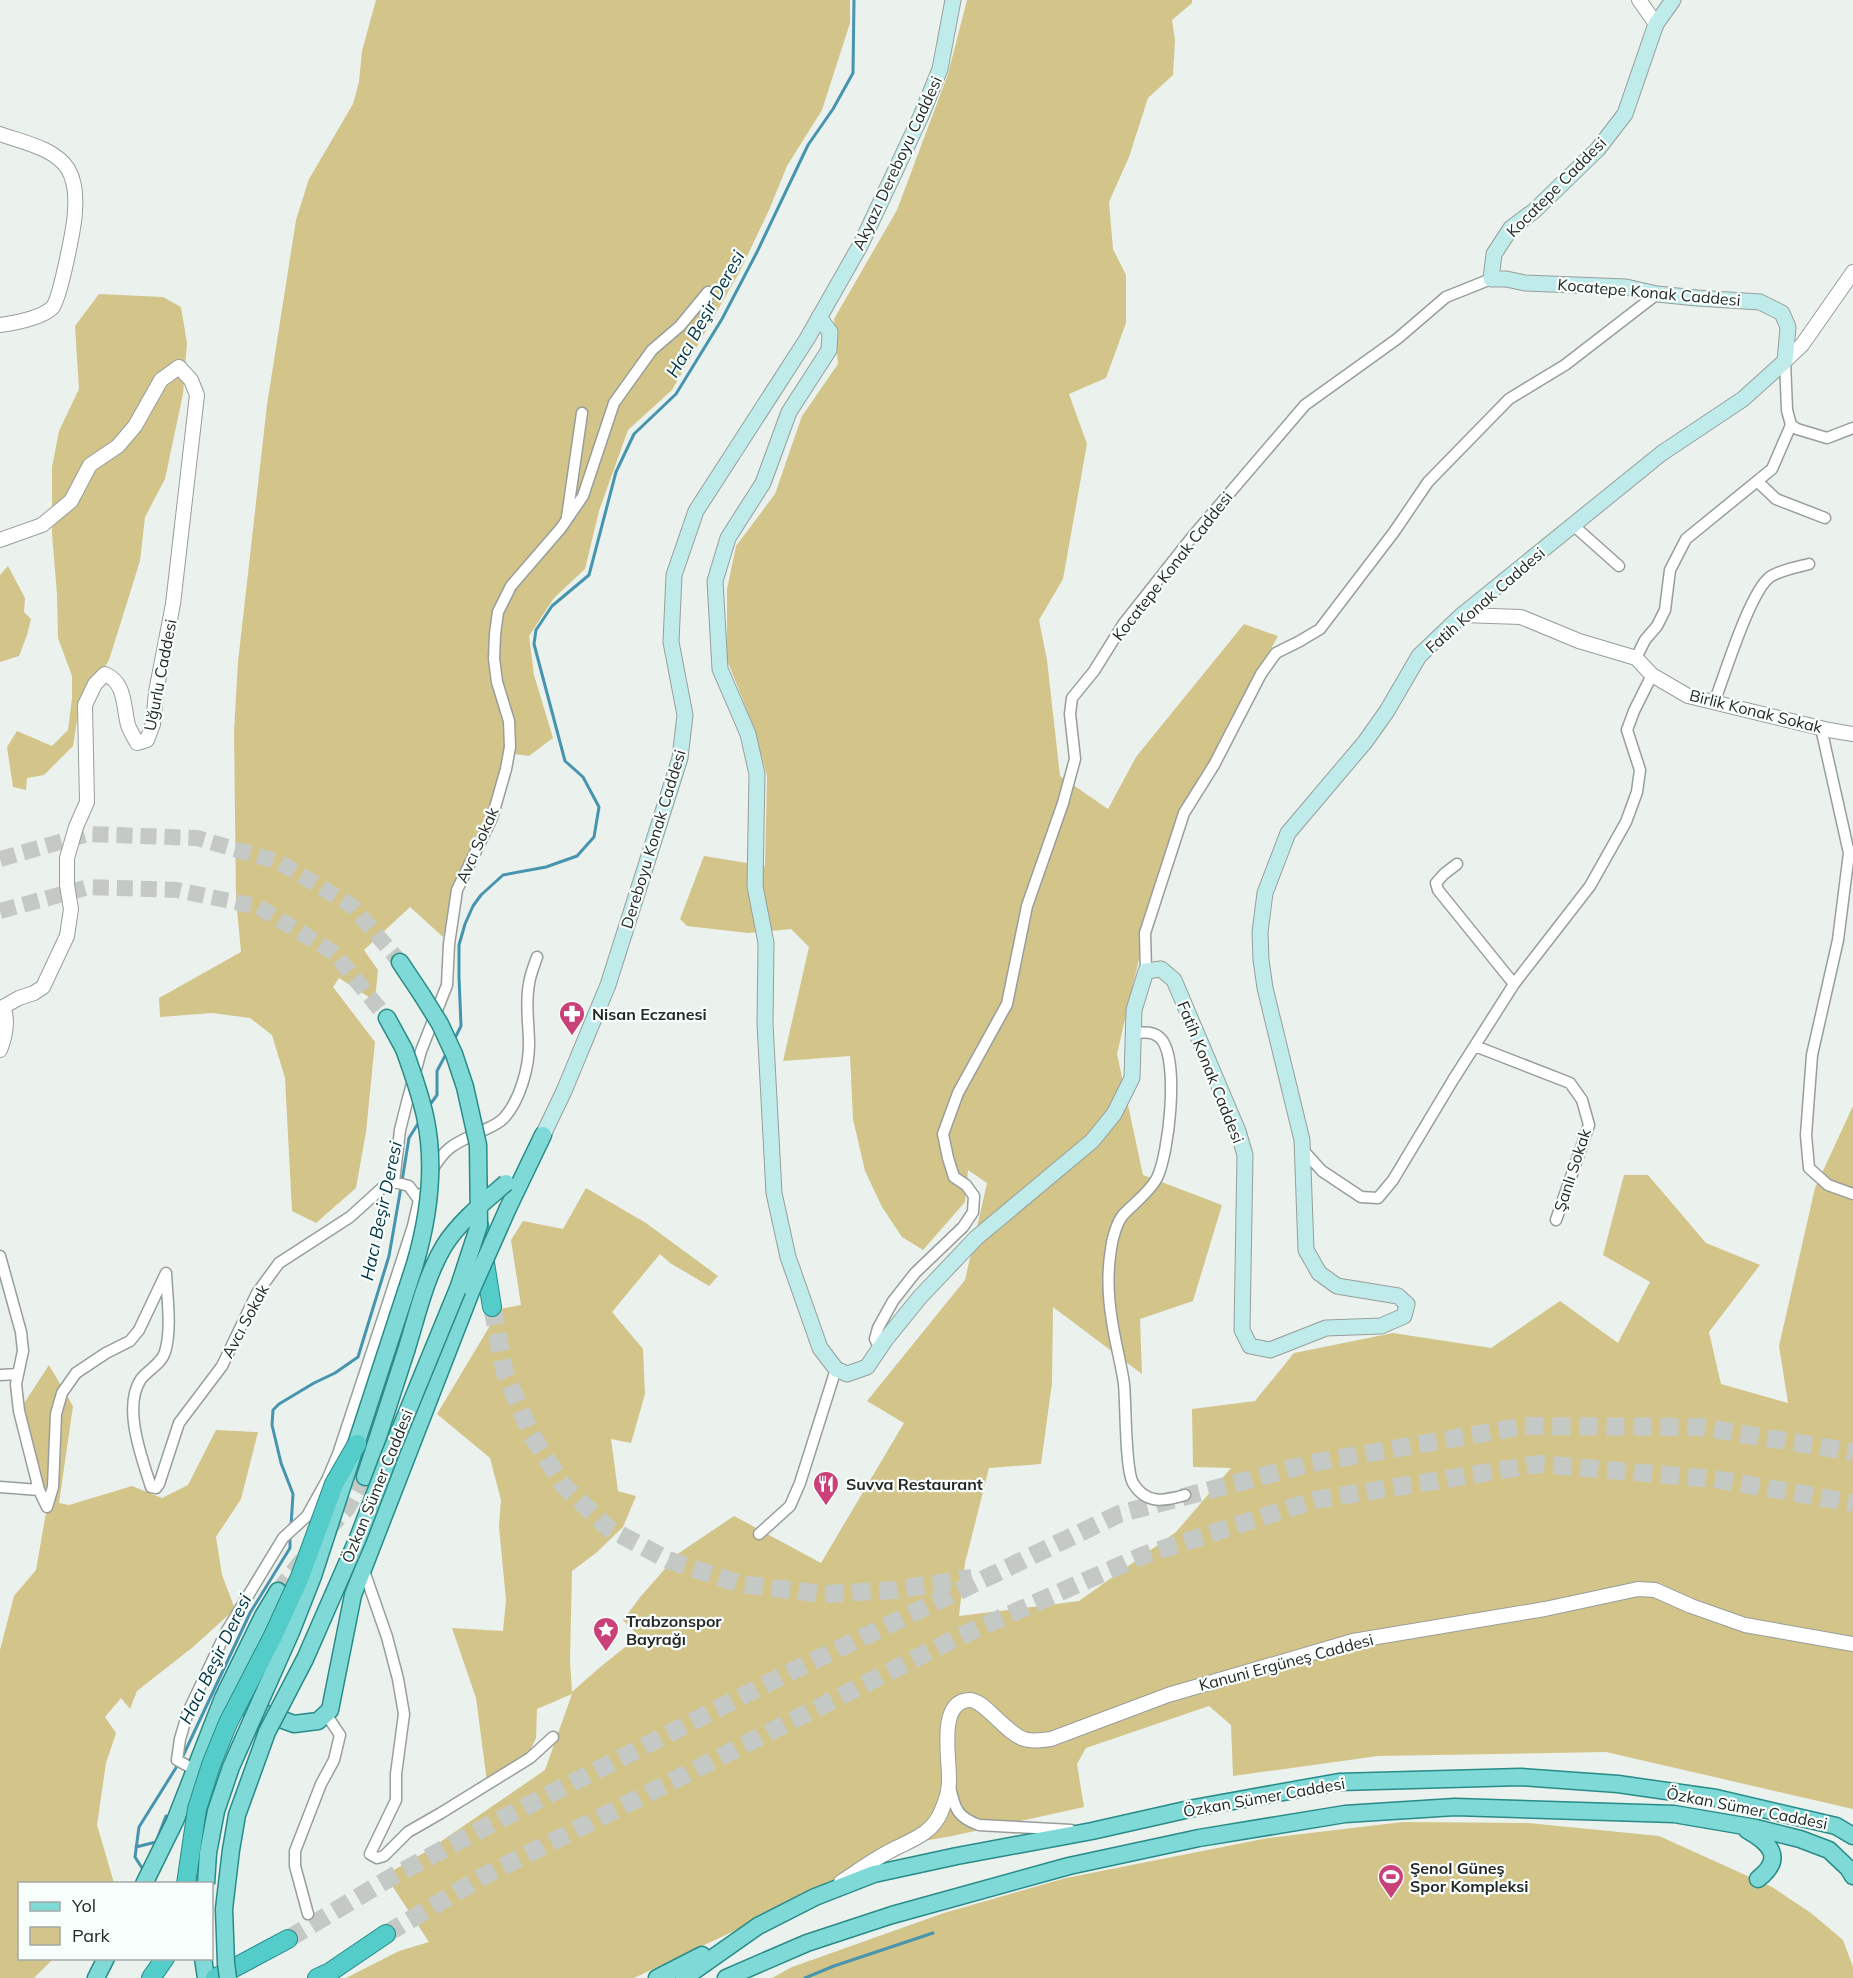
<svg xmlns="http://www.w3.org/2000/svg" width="1853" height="1978" font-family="Mulish,sans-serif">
<rect width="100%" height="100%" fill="#ebf1ed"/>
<!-- green -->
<path fill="#d3c48a" d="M376 0H850V23L822 110 787 166 769 210 740 271 672 390 628 430 599 511 585 569 554 598 529 636 534 675 553 738 529 756 514 754 488 819 454 890 443 937 410 907 364 950 378 970 375 1001 339 978 333 987 375 1042 366 1132 356 1188 316 1223 292 1211 285 1078 272 1035 250 1018 212 1013 160 1017 159 998 241 952 236 899 234 732 238 662 267 405 296 220 309 179 353 104 359 82 362 51Z
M967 0H1192V3L1172 20 1175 40 1173 75 1148 98 1129 157 1109 202 1113 249 1126 275V323L1106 378 1069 394 1087 444 1063 579 1039 620 1047 660 1060 776 1108 809 1136 757 1244 624 1278 636 1210 760 1184 813 1145 933 1117 1054 1143 1175 1222 1205 1193 1301 1140 1319 1142 1374 1053 1307 1052 1383 1041 1464 989 1468 965 1563 959 1616 1079 1601 1176 1532 1231 1468 1193 1467 1192 1409 1255 1401 1294 1353 1393 1333 1491 1348 1560 1301 1618 1343 1650 1282 1603 1255 1624 1175H1648L1706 1243 1760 1265 1709 1332 1721 1384 1788 1403 1779 1346 1815 1188 1853 1106V1809L1606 1752 1378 1756 1233 1776 1231 1725 1209 1706 1086 1748 1077 1764 1084 1807 952 1836 884 1848 815 1893 634 1978H346L399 1951 429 1942 385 1875 427 1851 545 1770 572 1694 537 1709 536 1738 528 1755 487 1782 476 1698 452 1628 503 1631 506 1600 499 1527 501 1500 490 1458 437 1414 500 1309 521 1305 511 1240 523 1221 563 1229 586 1188 646 1223 718 1276 709 1286 670 1263 660 1254 612 1312 643 1349 645 1394 631 1443 611 1439 618 1491 636 1496 623 1527 596 1553 572 1571 570 1660 572 1692 599 1668 639 1636 623 1620 641 1596 679 1553 734 1516 821 1563 904 1423 867 1401 965 1280 987 1183 968 1170 965 1202 923 1250 902 1237 882 1207 865 1171 853 1119 850 1056 783 1061 809 947 791 929 748 933 687 926 680 919 704 856 765 866 767 776 753 725 727 660V589L736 546 775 494 802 416 838 364 834 319 897 210 948 74Z
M99 294 163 297 181 307 187 343 183 394 165 479 145 517 140 561 109 660 79 708 73 746 44 775 27 778 26 790 13 787 7 747 17 731 52 746 68 730 72 698V676L58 638 57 594 52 534V467L59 431 79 389 75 326Z
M8 566 25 598 24 612 31 619 27 635 19 656 0 662V575Z
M49 1365 73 1406 59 1503 69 1505 132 1486 162 1498 188 1485 216 1430 258 1432 241 1499 216 1537 222 1575 235 1609 193 1647 137 1691 130 1709 121 1698 105 1717 116 1733 106 1763 97 1825 114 1883 20 1884V1958L53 1959 34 1978H0V1650L14 1596 36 1570 47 1507 19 1411Z
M1403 1822 1528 1823 1659 1836 1772 1887 1811 1913 1843 1940 1853 1967V1978H772L792 1967 944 1913 1066 1878 1268 1838Z"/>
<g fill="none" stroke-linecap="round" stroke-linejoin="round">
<!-- stream -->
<path stroke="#4794ae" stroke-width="3" d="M454 1040 461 1026 459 977V945L465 924 473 906 481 895 503 875 546 867 577 856 594 837 599 807 583 777 565 761 534 644 536 630 552 606 589 575 616 472 634 434 676 394 722 319 757 252 808 145 833 109 853 73 854 0
M429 1106 437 1095V1071L446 1054
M402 1181 409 1138 419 1122
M291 1526 293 1494 281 1463 272 1425 273 1410 279 1404 314 1383 335 1373 358 1357 389 1256 401 1187
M182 1758 250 1613 290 1548V1536
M136 1847 156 1842 166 1816
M144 1871 135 1857 139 1827 179 1763
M805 1978 834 1966 933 1933"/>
<!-- primary-tunnel -->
<path stroke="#c4c9c5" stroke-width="16" stroke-dasharray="16 8" stroke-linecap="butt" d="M0 859 88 834 197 838 279 862 352 906 400 962
M0 911 89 887 177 890 259 907 334 953 387 1018
M328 1530 347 1509 365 1477
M278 1591 305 1556"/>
<!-- trunk-tunnel -->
<path stroke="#c4c9c5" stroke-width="18" stroke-dasharray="18 9" stroke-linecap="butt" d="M492 1307 505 1373 531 1434 563 1485 608 1528 668 1560 740 1584 823 1594 895 1590 972 1578
M386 1934 482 1877 958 1637 1144 1555 1315 1500 1539 1464 1715 1479 1853 1503
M288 1939 395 1875 493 1823 782 1676 1119 1514 1312 1463 1525 1426 1700 1427 1853 1452"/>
<defs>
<path id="minor" d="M1785 361 1787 410 1791 425 1797 429 1827 438 1853 428
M1757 481 1776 499 1825 518
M567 517 582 413
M1573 525 1619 566
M1636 658 1645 640 1657 626 1665 610 1670 570 1686 539 1772 469 1791 425
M1714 703C1724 677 1750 591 1770 577 1780 570 1797 567 1809 564
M1821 728 1849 853 1838 940 1812 1055 1806 1135 1809 1168 1828 1185 1853 1194
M1457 864 1444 874 1436 883 1438 890 1514 984
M1146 971 1145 933 1184 813 1214 765 1261 674 1276 653 1300 641 1320 629 1394 532 1428 482 1509 399 1565 365 1657 294
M1133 1033C1144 1032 1155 1031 1162 1040 1179 1063 1169 1153 1157 1178 1149 1193 1134 1203 1123 1215 1117 1222 1112 1239 1111 1249 1107 1273 1108 1297 1112 1321 1115 1342 1121 1363 1124 1384 1126 1404 1125 1469 1133 1483 1146 1505 1165 1501 1185 1495
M1475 1046 1570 1083 1582 1100 1589 1125 1556 1220
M1303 1150 1322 1171 1361 1197 1378 1198 1393 1180 1453 1080 1514 984 1590 886 1626 822 1637 792 1640 770 1627 730 1634 711 1652 675
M431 1172C447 1144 457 1143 484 1130 491 1127 499 1123 504 1118 520 1100 529 1068 529 1044 529 1024 525 1004 529 984 530 975 534 966 537 957
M394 1182 409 1186 419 1200 421 1194
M0 1256 21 1332 23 1351 16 1384 19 1411 39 1490 47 1507 53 1487 56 1414 62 1393 76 1373 106 1353 130 1341 139 1330 166 1273C167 1297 172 1329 165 1352 162 1363 148 1370 141 1379 122 1407 142 1458 151 1487L156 1488 159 1484 179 1423 222 1366 257 1293 279 1263 350 1217 382 1188 394 1182 400 1130 407 1102 421 1051 447 985 449 944 457 890 492 818 506 769 510 747 509 721 497 682 494 659 495 634 498 612 511 586 561 528 583 496 614 403 652 350 680 326 708 292 705 315
M880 1348 875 1339 878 1328 893 1301 915 1273 963 1227 973 1212 974 1196 966 1185 954 1177 948 1158 943 1134 958 1093 1007 1004 1027 906 1063 803 1075 759 1070 714 1072 698 1094 671 1124 623 1192 537 1305 405 1397 339 1446 297 1491 279
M0 1375 18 1374
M0 1487 39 1490
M759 1534 790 1506 800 1483 836 1369
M363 1568 387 1637 398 1679 404 1714 396 1774V1800L370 1854 377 1858 384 1856 408 1832 441 1813 530 1758 553 1737
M195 1770 177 1760 180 1739 188 1712 226 1632 283 1538 307 1516 327 1480 338 1454 385 1312 413 1226 419 1200
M950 1787C955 1809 957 1817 979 1825L1071 1830
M308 1914 295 1866V1851L321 1784 334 1760 340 1735 326 1714"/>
<path id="tertiary" d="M1639 0 1656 24
M0 134C22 142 55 148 68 169 75 181 76 197 75 210 75 224 60 300 52 308 41 318 14 323 0 325
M1785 361 1802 345 1853 272
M0 540 42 525 71 501 90 465 118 446 135 426 161 380 179 367 191 380 197 395 173 604 156 692 153 724 147 740 137 743C134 737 130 731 128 725 123 706 126 683 105 674L95 684 85 705 87 802 76 827 67 858V885L71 909 67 936 43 987 34 993 19 998 3 1007C9 1021 5 1037 0 1050
M1462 615 1521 617 1579 641 1636 658 1652 675 1688 696 1829 730 1853 734
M841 1882C858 1871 874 1859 892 1850 911 1840 932 1834 941 1812 945 1803 949 1790 949 1781 950 1759 937 1702 969 1700 984 1699 1004 1732 1024 1739 1032 1742 1042 1740 1051 1739L1168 1695 1353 1641 1545 1609 1638 1589 1655 1590 1691 1606 1745 1625 1853 1644"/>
<path id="secondary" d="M819 317 830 332 829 350 789 412 763 483 728 538 715 581 720 669 748 734 757 774 755 886 766 943 765 1024 774 1193 788 1257 820 1348 836 1369 847 1374 867 1367 886 1339 920 1297 976 1238 1092 1141 1114 1114 1132 1078 1134 1010 1146 971 1161 969 1174 980 1238 1131 1245 1155 1242 1330 1250 1346 1270 1350 1326 1328 1381 1326 1404 1316 1407 1304 1398 1296 1337 1286 1319 1273 1306 1250 1302 1140 1265 988 1261 960 1260 932 1265 893 1288 833 1365 742 1387 711 1419 656 1462 615 1662 453 1743 399 1785 361 1788 327 1782 313 1760 302 1697 298 1657 294 1626 287 1525 283 1506 279H1491L1494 254 1511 228 1534 211 1598 149 1625 114 1656 24 1673 0
M543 1135 564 1091 608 985 680 758 685 715 671 642 674 575 696 511 807 339 861 244 921 116 940 69 953 0"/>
<path id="primary" d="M400 962 422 995
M387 1018 404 1049
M508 1208 543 1135
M365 1477 406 1351
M223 1698 294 1724 318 1721 330 1710 353 1595 472 1289
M1747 1830C1770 1843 1785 1858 1758 1879
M144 1884 175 1821 223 1698 263 1616 278 1591
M203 1958 206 1978
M96 1978 106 1958
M657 1978 702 1955
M684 1978 758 1926 815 1897 874 1874 957 1856 1092 1831 1194 1808 1339 1782 1521 1777 1618 1784 1716 1798 1836 1826 1853 1836
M726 1978 807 1943 892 1915 1069 1866 1199 1838 1345 1814 1455 1807 1674 1814 1756 1828 1800 1839 1829 1850 1848 1868 1853 1876"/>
<path id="trunk" d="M479 1225 492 1307
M151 1978 165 1958
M215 1978 288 1939
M317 1978 330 1972 386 1934"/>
</defs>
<!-- minor casing -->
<use href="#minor" stroke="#989e9a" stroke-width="13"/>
<!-- tertiary casing -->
<use href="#tertiary" stroke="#989e9a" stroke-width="16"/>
<!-- secondary casing -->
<use href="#secondary" stroke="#989e9a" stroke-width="17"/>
<!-- primary casing -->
<use href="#primary" stroke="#288b88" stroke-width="19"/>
<!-- trunk casing -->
<use href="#trunk" stroke="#288b88" stroke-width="20"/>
<!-- minor -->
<use href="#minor" stroke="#fff" stroke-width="10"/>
<!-- tertiary -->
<use href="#tertiary" stroke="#fff" stroke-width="14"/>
<!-- secondary -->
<use href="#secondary" stroke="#bfeceb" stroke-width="15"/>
<!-- primary -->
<use href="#primary" stroke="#7fd9d7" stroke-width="16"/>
<!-- trunk -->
<use href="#trunk" stroke="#54ccca" stroke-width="18"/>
<defs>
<path id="primary-bridge" d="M472 1289 508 1208
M406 1351C417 1316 425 1278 444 1246 459 1222 484 1202 506 1183
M206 1884 208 1853 216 1811 231 1767 291 1632 313 1576 415 1264C429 1216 436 1166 425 1116 420 1093 412 1071 404 1049
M228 1978 226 1963 224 1909 231 1850 237 1815 267 1732 305 1659 358 1538 390 1454 459 1286 479 1225 478 1145 465 1087 454 1054 440 1024 422 995"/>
<path id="trunk-bridge" d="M186 1884 197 1809 211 1765 228 1723 273 1636 300 1577 334 1484 357 1444"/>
</defs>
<!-- primary-bridge casing -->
<use href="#primary-bridge" stroke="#288b88" stroke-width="19" stroke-linecap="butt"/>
<!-- trunk-bridge casing -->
<use href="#trunk-bridge" stroke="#288b88" stroke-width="20" stroke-linecap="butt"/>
<!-- primary-bridge -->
<use href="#primary-bridge" stroke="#7fd9d7" stroke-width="16"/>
<!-- trunk-bridge -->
<use href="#trunk-bridge" stroke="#54ccca" stroke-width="18"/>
</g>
<!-- icons -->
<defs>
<symbol id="pharmacy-pin" viewBox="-11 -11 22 30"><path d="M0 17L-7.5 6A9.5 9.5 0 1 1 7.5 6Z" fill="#ca4079" stroke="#f8fefb"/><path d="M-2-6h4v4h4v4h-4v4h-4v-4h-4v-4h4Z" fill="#fff"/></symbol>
<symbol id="restaurant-pin" viewBox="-11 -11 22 30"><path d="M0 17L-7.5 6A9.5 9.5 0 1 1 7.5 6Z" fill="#ca4079" stroke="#f8fefb"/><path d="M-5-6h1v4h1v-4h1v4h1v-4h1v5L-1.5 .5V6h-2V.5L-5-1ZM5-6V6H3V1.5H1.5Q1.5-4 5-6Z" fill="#fff"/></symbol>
<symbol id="sight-pin" viewBox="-11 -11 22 30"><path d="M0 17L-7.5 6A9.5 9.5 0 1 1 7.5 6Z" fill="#ca4079" stroke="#f8fefb"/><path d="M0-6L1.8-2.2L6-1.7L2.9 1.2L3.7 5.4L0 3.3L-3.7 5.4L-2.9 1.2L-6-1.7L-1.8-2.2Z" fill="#fff"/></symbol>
<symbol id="stadium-pin" viewBox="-11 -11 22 30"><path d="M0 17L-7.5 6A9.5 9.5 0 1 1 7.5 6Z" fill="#ca4079" stroke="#f8fefb"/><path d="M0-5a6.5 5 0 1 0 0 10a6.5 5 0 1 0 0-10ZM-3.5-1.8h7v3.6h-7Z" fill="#fff"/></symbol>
</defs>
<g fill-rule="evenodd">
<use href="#pharmacy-pin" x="557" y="999" width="30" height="40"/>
<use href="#restaurant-pin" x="811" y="1469" width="30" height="40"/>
<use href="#sight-pin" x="591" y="1615" width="30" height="40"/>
<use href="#stadium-pin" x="1376" y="1862" width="30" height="40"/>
</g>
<g text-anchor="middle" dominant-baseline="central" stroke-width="4.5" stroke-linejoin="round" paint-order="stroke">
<!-- street labels -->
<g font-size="16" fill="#262827" stroke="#f8fefb">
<text transform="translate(897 163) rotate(-65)">Akyazı Dereboyu Caddesi</text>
<text transform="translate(1556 187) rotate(-45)">Kocatepe Caddesi</text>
<text transform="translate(1649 292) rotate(5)">Kocatepe Konak Caddesi</text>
<text transform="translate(1172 566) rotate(-52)">Kocatepe Konak Caddesi</text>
<text transform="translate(1485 600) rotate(-41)">Fatih Konak Caddesi</text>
<text transform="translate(160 675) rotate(-79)">Uğurlu Caddesi</text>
<text transform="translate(1756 711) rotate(14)">Birlik Konak Sokak</text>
<text transform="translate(653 839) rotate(-73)">Dereboyu Konak Caddesi</text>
<text transform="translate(477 845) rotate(-66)">Avcı Sokak</text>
<text transform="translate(1211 1072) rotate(68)">Fatih Konak Caddesi</text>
<text transform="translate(1572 1170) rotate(-72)">Şanlı Sokak</text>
<text transform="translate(245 1321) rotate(-62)">Avcı Sokak</text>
<text transform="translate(377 1486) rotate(-68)">Özkan Sümer Caddesi</text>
<text transform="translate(1286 1662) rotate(-15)">Kanuni Ergüneş Caddesi</text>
<text transform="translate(1264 1797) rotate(-10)">Özkan Sümer Caddesi</text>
<text transform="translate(1747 1808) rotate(11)">Özkan Sümer Caddesi</text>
</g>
<!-- poi labels -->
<g font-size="16" font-weight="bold" fill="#262827" stroke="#f8fefb" text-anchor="start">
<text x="592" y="1014">Nisan Eczanesi</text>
<text x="846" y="1484">Suvva Restaurant</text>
<text x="626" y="1621">Trabzonspor<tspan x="626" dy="18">Bayrağı</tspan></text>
<text x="1410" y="1868">Şenol Güneş<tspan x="1410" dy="18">Spor Kompleksi</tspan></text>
</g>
<!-- water labels -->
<g font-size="18" font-style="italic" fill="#003242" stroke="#f8fefb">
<text transform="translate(705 314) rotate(-61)">Hacı Beşir Deresi</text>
<text transform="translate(381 1211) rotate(-78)">Hacı Beşir Deresi</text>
<text transform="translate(215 1659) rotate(-64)">Hacı Beşir Deresi</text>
</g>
</g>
<!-- legend -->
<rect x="18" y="1882" width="195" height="78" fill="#f8fefb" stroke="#a4a8a6" stroke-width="1.5"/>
<rect x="30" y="1902" width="30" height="9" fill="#7fd9d7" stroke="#a4a8a6" stroke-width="1.5"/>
<text x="72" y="1912" font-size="18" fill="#262827">Yol</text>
<rect x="30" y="1927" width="30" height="18" fill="#d3c48a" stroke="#a4a8a6" stroke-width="1.5"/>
<text x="72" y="1942" font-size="18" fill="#262827">Park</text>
</svg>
